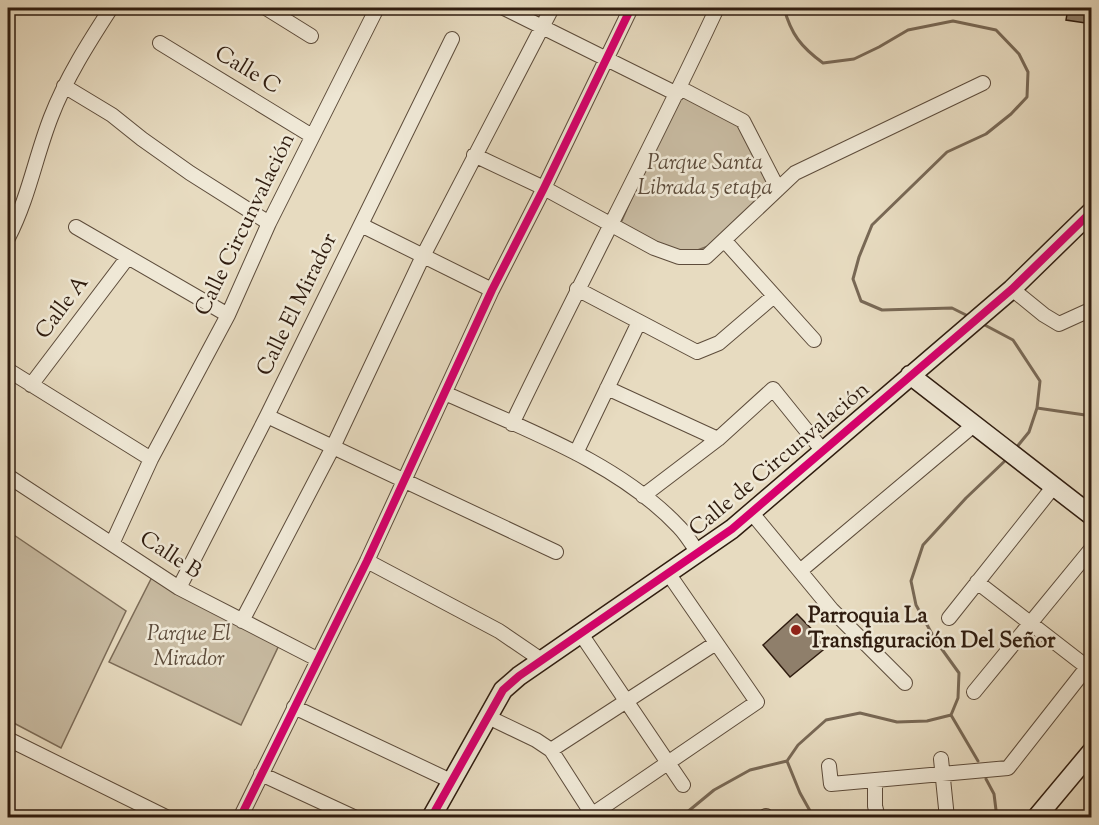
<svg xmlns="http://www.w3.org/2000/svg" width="1099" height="825" font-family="'Sorts Mill Goudy',serif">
<rect width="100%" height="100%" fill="#e7dbc0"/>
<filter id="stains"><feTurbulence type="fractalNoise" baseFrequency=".00333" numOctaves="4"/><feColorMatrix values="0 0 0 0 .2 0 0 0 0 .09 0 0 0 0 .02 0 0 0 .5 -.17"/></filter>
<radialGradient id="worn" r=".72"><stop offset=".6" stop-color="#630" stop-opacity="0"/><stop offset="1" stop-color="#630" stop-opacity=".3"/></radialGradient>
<!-- green -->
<path fill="#c8bba2" stroke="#7c6c58" stroke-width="1.5" d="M677 94 743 121 778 189 724 240 679 257 621 223Z
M8 531 126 611 61 748 8 720Z
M152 577 281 641 241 725 109 662Z"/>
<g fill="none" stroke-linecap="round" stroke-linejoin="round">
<!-- stream -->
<path stroke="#786855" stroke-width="3" d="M784 8C791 34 801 47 823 63L854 59 879 47 908 30 953 21 996 30 1019 54 1028 72 1027 97 1011 114 986 134 947 152 872 225 859 257 853 279 861 301 882 310 952 308 970 317
M981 323 1013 340 1040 381 1037 408 1029 432 1016 448
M1037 408 1092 416
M951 715 978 761
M787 761 800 793 814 818
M986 779 994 794 997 818
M680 818 714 790 750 770 787 761 798 745 826 720 860 713 897 722 927 721 951 715 958 698 959 673 936 641 916 605 911 581 923 545 966 498 1008 458"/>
</g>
<!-- building -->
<path fill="#8f7f6b" stroke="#2f1c0f" stroke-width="1.5" d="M1068 8H1092V24L1066 20Z
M797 614 828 646 790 677 763 645Z"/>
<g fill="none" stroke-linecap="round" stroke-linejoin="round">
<defs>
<path id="street" d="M266 8 311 36
M504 8 677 94
M160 43 312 136
M64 86 112 115 142 139 190 173 269 223
M680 88 743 121 778 189
M474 155 544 188 654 248 679 257H706L795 173 983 83
M361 225 492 290
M76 227 228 315
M8 238C29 197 35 158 51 117 66 78 89 42 111 8
M724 240 814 340
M577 289 697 352 719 343 774 296
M1012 289 1044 315 1059 324 1092 309
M8 370 151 459
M31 385 128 257
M607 388 718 439
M445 393C524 429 618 462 679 527 686 534 692 544 698 553
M267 416 556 552
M512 424C579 284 652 148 717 8
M576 453 639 322
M8 476 179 588 317 659
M643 496 718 439 773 389 823 451
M751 512 832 610 905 683
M112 544 151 459 228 315 269 223 377 8
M367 561 499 631 543 661
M800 571 975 424
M977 582 1092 671
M179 588 267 416 452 39
M949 618 1054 486
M242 621 333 447 423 256 552 8
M581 634 683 785
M974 692 1092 548
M294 707 451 781
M488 717 536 740 551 750 592 814
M8 739 168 818
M551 750 716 643
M941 759 947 818
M829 766 831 784 1008 768 1092 661
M261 774 356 818
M875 780V806L878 818
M240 818 367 561 492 290 544 188 631 8
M587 818 757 702 668 573
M764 818 766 816"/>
<path id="secondary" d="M910 375 1092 516
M431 818 503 690 519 676 732 529 1012 289 1092 211
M1036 818 1092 751"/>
</defs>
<!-- street casing -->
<use href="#street" stroke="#5d4c3b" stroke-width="16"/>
<!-- secondary casing -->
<use href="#secondary" stroke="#2f1c0f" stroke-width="21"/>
<!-- street -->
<use href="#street" stroke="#efe8d6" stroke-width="14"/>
<!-- secondary -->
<use href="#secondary" stroke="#efe8d6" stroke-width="18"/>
<defs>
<path id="cycleway" d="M240 818 367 561 492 290 544 188 631 8
M431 818 503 690 519 676 732 529 1012 289 1092 211"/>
</defs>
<!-- cycleway casing -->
<use href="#cycleway" stroke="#efe8d6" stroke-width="11"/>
<!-- cycleway -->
<use href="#cycleway" stroke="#d6006c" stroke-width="8"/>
</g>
<!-- markers -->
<circle fill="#8f2418" stroke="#efe8d6" stroke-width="2" cx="796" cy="630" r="6"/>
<g text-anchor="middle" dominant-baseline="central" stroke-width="5" stroke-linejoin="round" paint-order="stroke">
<!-- street labels -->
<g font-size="22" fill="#2f1c0f" stroke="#efe8d6">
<text transform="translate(247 71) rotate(31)">Calle C</text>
<text transform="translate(246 225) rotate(-64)">Calle Circunvalación</text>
<text transform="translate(298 305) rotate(-64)">Calle El Mirador</text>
<text transform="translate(63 308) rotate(-53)">Calle A</text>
<text transform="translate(780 460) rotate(-40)">Calle de Circunvalación</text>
<text transform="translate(170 556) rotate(33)">Calle B</text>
</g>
<!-- park labels -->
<g font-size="22" font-style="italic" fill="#5d4c3b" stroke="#efe8d6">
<text x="705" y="164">Parque Santa<tspan x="705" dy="25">Librada 5 etapa</tspan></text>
<text x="189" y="635">Parque El<tspan x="189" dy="25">Mirador</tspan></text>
</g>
<!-- poi labels -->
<g font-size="22" font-weight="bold" fill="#2f1c0f" stroke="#efe8d6" text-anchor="start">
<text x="808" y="617">Parroquia La<tspan x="808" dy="25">Transfiguración Del Señor</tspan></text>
</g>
</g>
<!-- margin -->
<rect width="1099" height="825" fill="none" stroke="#e7dbc0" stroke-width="30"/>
<rect x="9" y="9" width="1081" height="807" fill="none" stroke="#2f1c0f" stroke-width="3"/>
<rect x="15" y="15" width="1069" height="795" fill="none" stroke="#2f1c0f" stroke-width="1.5"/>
<rect width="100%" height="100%" filter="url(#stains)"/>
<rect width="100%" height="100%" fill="url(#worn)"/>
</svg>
